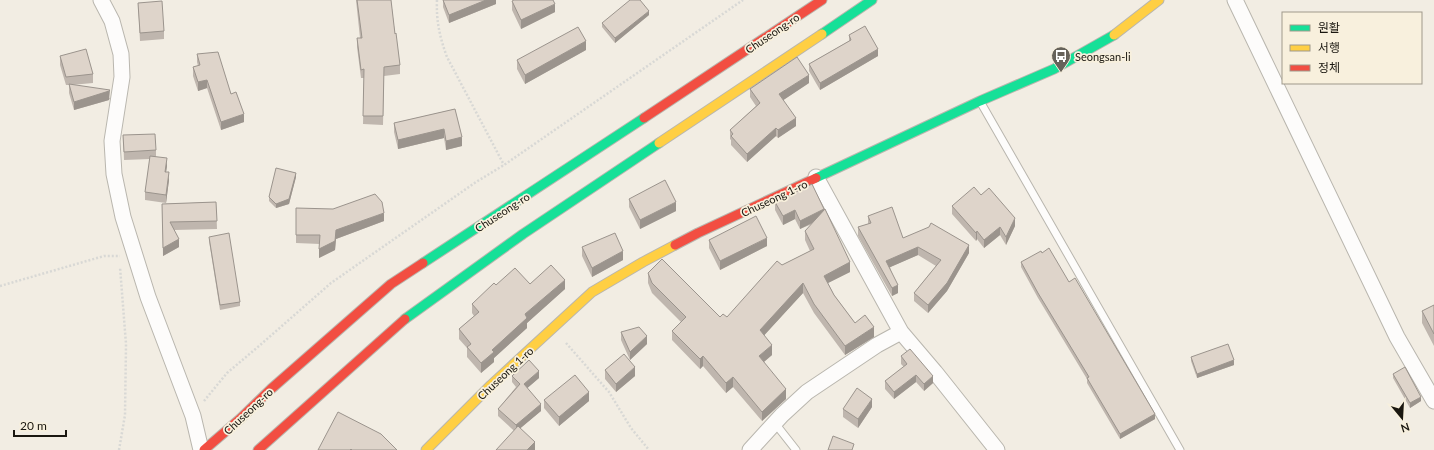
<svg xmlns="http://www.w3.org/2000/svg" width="1434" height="450" font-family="Lato,'Noto Sans KR',sans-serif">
<rect width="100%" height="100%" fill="#f2ede3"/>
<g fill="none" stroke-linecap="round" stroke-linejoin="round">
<defs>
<path id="lane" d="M981 103 1180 450
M774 422 796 450"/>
<path id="street" d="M101 0 112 21 121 54 122 77 112 141 114 174 123 217 148 297 193 416 201 450
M1235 0 1397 337 1434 401
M816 177 901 332 935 372 997 450
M750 450 782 415 807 392 877 345 901 332"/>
<path id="fast" d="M822 34 872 0
M816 178 980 101 1054 69 1114 35
M423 263 644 118
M405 319 523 234 659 143"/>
<path id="slow" d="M1114 35 1159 0
M659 143 822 34
M426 450 491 385 592 292 643 262 675 245"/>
<path id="jam" d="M644 118 822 0
M675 245 698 233 816 178
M204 450 240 419 271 389 391 284 423 263
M258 450 405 319"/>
</defs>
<!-- lane casing -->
<use href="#lane" stroke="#b9b6ae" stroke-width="9"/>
<!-- street casing -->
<use href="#street" stroke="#b9b6ae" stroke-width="17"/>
<!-- fast casing -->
<use href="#fast" stroke="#b9b6ae" stroke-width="11"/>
<!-- slow casing -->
<use href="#slow" stroke="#b9b6ae" stroke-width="11"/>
<!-- jam casing -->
<use href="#jam" stroke="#b9b6ae" stroke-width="11"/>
<!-- path -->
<path stroke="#d8d8d5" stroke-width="2.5" stroke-dasharray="2 2" stroke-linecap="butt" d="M437 0C436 21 440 38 447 57L504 165
M0 286 104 256H120
M566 343 609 392 631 428 649 450
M204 401 227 373 259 346 331 283 476 182 504 165 743 0
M119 450 125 415 126 344 120 267"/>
<!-- lane -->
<use href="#lane" stroke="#fdfcfb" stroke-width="7"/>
<!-- street -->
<use href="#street" stroke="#fdfcfb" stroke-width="15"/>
<!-- fast -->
<use href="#fast" stroke="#16e098" stroke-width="9"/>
<!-- slow -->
<use href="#slow" stroke="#ffcf43" stroke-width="9"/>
<!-- jam -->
<use href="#jam" stroke="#f24e42" stroke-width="9"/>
</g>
<!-- wall -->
<path fill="#bfb6ae" d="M356 0H391L395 34 400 65V74L384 76 383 125 363 124 364 78H361L357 47V38H360Z
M443 0H496V4L449 23 443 7Z
M512 1 555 12 521 29 512 10Z
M138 3 164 31V39L140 41Z
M649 15 615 43 602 27V23Z
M849 35 878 56 820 90 809 71V64L849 41Z
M586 50 525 84 517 69V60Z
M197 54 231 94 244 122 221 130 207 88 198 91 193 76V67L198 66 197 62Z
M60 56 93 74V83L71 85 110 98 109 100 74 110 69 93V85H66L60 65Z
M809 83 783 100 796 126 778 138 776 136 747 162 731 145V140L730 139V130L756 106 750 97V89Z
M455 109 462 146 446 150 444 138 398 149 394 132V123Z
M123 135 156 150V157L167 166 166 172 169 180 166 203 145 200V192L150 159 124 160Z
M296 177 289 204 276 208 269 201V197Z
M981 195 1015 226 1006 245 1000 235 984 248 977 239 976 241 952 214V206Z
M629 199 676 211 640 229 629 207Z
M216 202 217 229 174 230 179 247 163 256 162 204Z
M775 202 824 210 850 272 828 283 834 295 855 323 874 337 845 355 814 313 803 293 764 335 772 355 764 362 786 399 762 421 733 387 726 393 703 366 700 369 672 340V331L681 322 652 293 648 283V273L720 317H727L782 265 810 251 805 240V231L812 224 800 229 795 219 783 225 775 210Z
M296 208 384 221 336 239 335 250 319 258 320 244 296 243Z
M868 216 903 238 969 253 947 291 928 313 914 301V293L936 266 918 255 890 267 898 293 892 296 858 236V227L868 224Z
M209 237 240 302V306L220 310 209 241Z
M709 240 767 246 720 270 709 248Z
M582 247 623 260 592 277 582 256Z
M1021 262 1069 282 1155 419 1120 439 1087 383V379L1038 298 1021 267Z
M530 284 565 289 527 323V328L494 358V362L481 373 467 357V348L459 339V329L474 316 472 313V304L496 285Z
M1434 305V346L1422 323V311Z
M621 332 647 344 630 360 621 340Z
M901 356 933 383 924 391 916 382 894 399 885 389V381L904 367 901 364Z
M1191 357 1234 365 1197 378 1191 361Z
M605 370 635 376 616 392 605 379Z
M1393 374 1421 401 1410 408 1393 378Z
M512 376 539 378 527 388 541 411 520 428 535 450 498 416V409L516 387 512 382Z
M544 400 589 401 559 426 544 408Z
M872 407 858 428 843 417V409Z"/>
<!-- shaded-wall -->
<path fill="#9b948d" d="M486 0H496V4L449 23V15Z
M555 4V12L521 29V20Z
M649 11V15L615 43V38Z
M586 41V50L525 84V75Z
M878 49V56L820 90V83Z
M809 75V83L779 103V94Z
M207 80V88L198 91V82Z
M110 90 109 100 74 110V102Z
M244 114V122L221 130V122Z
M796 118V126L778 138V130Z
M776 128V136L747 162V154Z
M444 129V138L398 149V140Z
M462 137V146L446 150V141Z
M167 158V166L165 179V172Z
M169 172V180L166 203V195Z
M296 173V177L289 204 276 208V204Z
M676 202V211L640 229V220Z
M824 209V217L800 229V221Z
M795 210V219L783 225V216Z
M384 213V221L336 239 335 250 319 258V249L336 230Z
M1015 218V226L1006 245V237Z
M1000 227V235L984 248V240Z
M977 231V239L976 241V233Z
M767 238V246L720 270V261Z
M179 239V247L163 256V248Z
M969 245V253L947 291 928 313V305Z
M918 247V255L886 269V261Z
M623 251V260L592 277V268Z
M850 262V272L824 285V276Z
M565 280V289L527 323V328L494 358V362L481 373V363L492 350 525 314Z
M803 283V293L760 340V330Z
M898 285V293L892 296V288Z
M874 327V337L845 355V346Z
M647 336V344L630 360V352Z
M772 345V355L759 366V356Z
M703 356V366L700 369V359Z
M1234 360V365L1197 378V374Z
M635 367V376L616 392V384Z
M539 371V378L524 391V384Z
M916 375V382L894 399V392Z
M933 376V383L924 391V384Z
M733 377V387L726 393V383Z
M786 389V399L762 421V412Z
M589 392V401L559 426V417Z
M1421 397V401L1410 408V403Z
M872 399V407L858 428V419Z
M541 404V411L516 432V425Z
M1155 414V419L1120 439V434Z
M535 442V450H527Z"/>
<!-- building -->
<path fill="#ded4ca" stroke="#9b948d" d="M357 0H391L395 34 396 33 400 65 384 67 383 116H363L364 69 361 70 357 38H362Z
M443 0H486L449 15Z
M514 0H553L555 4 521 20 512 1Z
M630 0H640L649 11 615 38 602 23Z
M162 1 164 31 140 33 138 3Z
M865 26 878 49 820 83 809 64 851 40 849 35Z
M578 27 586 41 525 75 517 60Z
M86 49 93 74 66 77 60 56Z
M218 52 231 94 236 92 244 114 221 122 207 80 198 82 193 67 200 65 197 54Z
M797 57 809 75 779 94 796 118 778 130 776 128 747 154 731 136 733 134 730 130 760 103 750 89Z
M69 84 110 90 109 91 74 102Z
M455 109 462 137 446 141 444 129 398 140 394 123Z
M155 134 156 150 124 152 123 135Z
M150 156 167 158 165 172H169L166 195 145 192Z
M276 168 296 173 289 199 276 204 269 197Z
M665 180 676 202 640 220 629 199Z
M812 184 824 209 800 221 795 210 783 216 775 202Z
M974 187 981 195 989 188 1015 218 1006 237 1000 227 984 240 977 231 976 233 952 206Z
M375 194 382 202 384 213 336 230 335 241 319 249 320 235H296V208L333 209Z
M216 202 217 221 170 222 179 239 163 248 162 204Z
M892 207 903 238 929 227 931 223 969 245 947 283 928 305 914 293 941 260 918 247 886 261 898 285 892 288 858 227 871 223 868 216Z
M825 209 850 262 824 276 834 295 855 323 865 315 874 327 845 346 814 304 803 283 760 330 772 345 759 356 786 389 762 412 733 377 726 383 703 356 700 359 672 331 686 317 652 283 648 273 662 259 720 317 723 314 727 317 777 261 782 265 814 249 805 231Z
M756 216 767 238 720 261 709 240Z
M229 233 240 302 220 305 209 237Z
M615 233 623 251 592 268 582 247Z
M1049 248 1069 282 1075 278 1155 414 1120 434 1087 378 1089 377 1038 293 1021 262 1041 251 1042 253Z
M551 265 565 280 525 314 527 318 492 350 494 352 481 363 467 347 471 344 459 329 479 312 472 304 494 283 496 285 515 268 530 284Z
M1434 305V334L1422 311Z
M639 327 647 336 630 352 621 332Z
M1228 344 1234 360 1197 374 1191 357Z
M910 349 933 376 924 384 916 375 894 392 885 381 907 364 901 356Z
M624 354 635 367 616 384 605 370Z
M529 360 539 371 524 384 541 404 516 425 498 409 520 384 512 376Z
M1405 367 1421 397 1410 403 1393 374Z
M575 375 589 392 559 417 544 400Z
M857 388 872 399 858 419 843 409Z
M338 412 381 434 397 450H352L351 449 350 450H318Z
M518 426 535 442 527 450H496Z
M833 436 854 444 852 450H828Z"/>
<!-- icons -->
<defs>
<symbol id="bus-pin" viewBox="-11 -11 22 30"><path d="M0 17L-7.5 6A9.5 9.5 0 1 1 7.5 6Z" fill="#66625a" stroke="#f8f0dd"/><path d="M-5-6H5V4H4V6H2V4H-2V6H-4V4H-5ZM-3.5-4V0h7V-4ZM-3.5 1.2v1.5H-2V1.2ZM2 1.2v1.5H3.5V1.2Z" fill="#fff"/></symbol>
</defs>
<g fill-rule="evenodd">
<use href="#bus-pin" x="1050" y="45" width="22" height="30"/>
</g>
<g text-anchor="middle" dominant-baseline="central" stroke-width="3.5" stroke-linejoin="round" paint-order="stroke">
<!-- street labels -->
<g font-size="11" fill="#1a1710" stroke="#f8f0dd">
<text transform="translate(772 33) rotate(-34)">Chuseong-ro</text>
<text transform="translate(774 198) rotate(-25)">Chuseong 1-ro</text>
<text transform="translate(502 212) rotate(-33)">Chuseong-ro</text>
<text transform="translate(505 373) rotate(-43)">Chuseong 1-ro</text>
<text transform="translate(248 411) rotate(-43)">Chuseong-ro</text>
</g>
<!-- poi labels -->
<g font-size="11" fill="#1a1710" stroke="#f8f0dd" text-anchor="start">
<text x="1075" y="56">Seongsan-li</text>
</g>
</g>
<!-- legend -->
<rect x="1282" y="12" width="140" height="72" fill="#f8f0dd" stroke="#9f998b"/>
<rect x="1290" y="25" width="20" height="6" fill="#16e098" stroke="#9f998b"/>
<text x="1318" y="32" font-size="12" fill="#1a1710">원활</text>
<rect x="1290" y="45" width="20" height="6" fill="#ffcf43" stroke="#9f998b"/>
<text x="1318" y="52" font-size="12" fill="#1a1710">서행</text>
<rect x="1290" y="65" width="20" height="6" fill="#f24e42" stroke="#9f998b"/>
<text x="1318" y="72" font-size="12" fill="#1a1710">정체</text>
<!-- north arrow -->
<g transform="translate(1402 418) rotate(162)" stroke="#f8f0dd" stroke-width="3" paint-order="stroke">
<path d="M0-3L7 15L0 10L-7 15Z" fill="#1a1710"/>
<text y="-6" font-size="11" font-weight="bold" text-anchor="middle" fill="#1a1710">N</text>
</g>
<!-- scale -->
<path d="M14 430v6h52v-6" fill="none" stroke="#1a1710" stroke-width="2"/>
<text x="20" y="430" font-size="12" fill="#1a1710" stroke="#f8f0dd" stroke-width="3" paint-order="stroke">20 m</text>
</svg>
